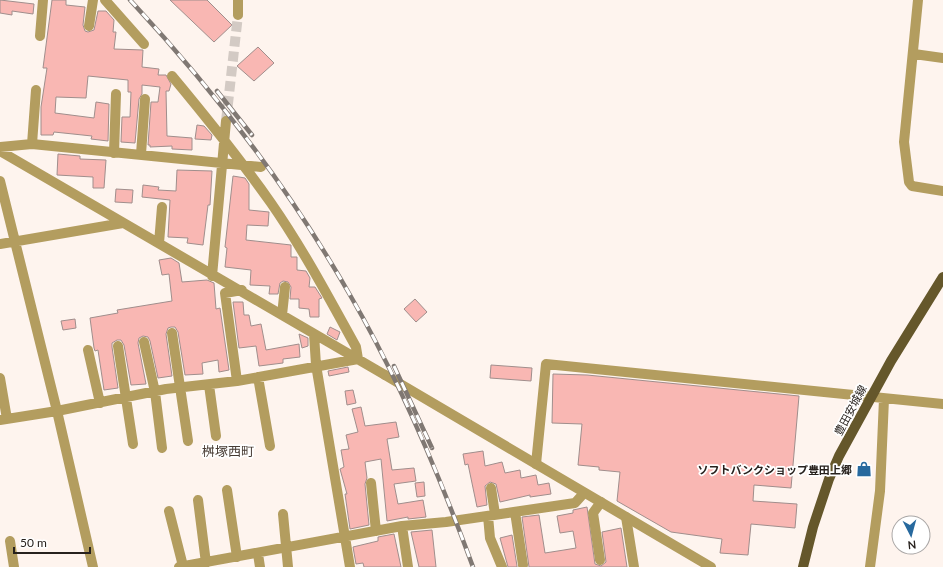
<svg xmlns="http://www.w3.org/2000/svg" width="943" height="567" font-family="Lato,'Noto Sans JP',sans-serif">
<rect width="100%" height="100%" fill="#fef4ee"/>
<!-- building -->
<path fill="#f9b7b3" stroke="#a08e8c" d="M0 0 34 4 33 14 12 11V15L0 13Z
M52 0H66V5L85 7 83 25 85 31 88 32 94 30 98 11H106L114 20 113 32H116L114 49 143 50 142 67 159 69 158 75H166L171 84 169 91H166L167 136 192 138V150L172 149V146L150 147V145H148L151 102H158L160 87 142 85V94L139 99 135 143 121 142 122 117H130L131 92H128V80L88 76 86 98 56 97 55 113 94 118 96 102 109 104 108 141 91 139 92 136 54 132 53 135H41V107L47 68H43Z
M170 0H207L232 25 214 42Z
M258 47 274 63 254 81 237 66Z
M197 125 204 126 212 135 211 140 195 139Z
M58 154 80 156V159L106 160 104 188H93V177L57 175Z
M177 170 212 171 210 205H208L203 245 187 243 188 238 168 237 170 200 142 197 143 185 159 187 158 190 176 191Z
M233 176 245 178 249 184V210L269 212 268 226 247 225 246 240 291 245V257H297V270L306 271 310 278 309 287H315L322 298 319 299V317H310L309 309 299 308V299H290L291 287 288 282 283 281 280 283 278 294H269L270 286 250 285 251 270 225 267 227 248 225 247Z
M116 189 133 190 132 203 115 202Z
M171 258 179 263 182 282 207 280 214 283 216 309 220 308 229 370 219 372 218 360 202 363 203 374 185 375 178 332 175 327H171L168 328 166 334 172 376 158 378 150 341 148 337 143 336 139 338 138 343 146 384 131 385 124 345 121 340H117L112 343V347L118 388 104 390 98 350 95 351 94 348 90 318 118 313 117 310 172 301 169 274 162 275 159 260Z
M415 299 427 312 416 322 404 309Z
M233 302H243L244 315H249L251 326 261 324 266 350 299 344 300 357 283 359V363L259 366 256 346 239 348Z
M75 319 76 328 63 330 61 321Z
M330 327 340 332 337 340 327 334Z
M299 334 308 338V346L302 348Z
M491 365 532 368 531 381 490 378Z
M348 367 349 372 329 376 328 371Z
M553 374 587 375 799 396 791 488 754 485 753 501 797 504 795 528 751 524 748 555 720 553 722 539 671 532 617 501 620 472 599 470V467L578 465 582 424 552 423Z
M353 390 356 403 347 405 345 391Z
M361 407 365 426 396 422 399 437 387 439 392 470 414 468 416 481 394 484 398 504 423 500 426 517 408 519V517L387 521 381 459 365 462 367 478 365 484 369 525 350 529 345 494H347L340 469 344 467 341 450 349 449 346 435 358 432 352 409Z
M483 451 485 466 502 462 505 473 520 470 521 478 536 475 538 485 549 483 551 494 530 497V495L500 502 496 484 490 482 485 486 487 505 477 507 468 464 465 465 463 454Z
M424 482 425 496 417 497 415 483Z
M587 507 595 564 601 566 606 562 602 532 621 528 627 567H529L522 517 539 515 545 553 564 550 576 548 573 531 560 533 557 516 573 513V510Z
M432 530 436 567H419L411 532Z
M394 534 401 567H364L363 563 356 564 353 547 378 541V537Z
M512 535 517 566V567H508L500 538Z"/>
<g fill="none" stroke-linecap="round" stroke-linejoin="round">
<!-- minor-tunnel -->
<path stroke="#d3cac4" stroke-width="10" stroke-dasharray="10 5" stroke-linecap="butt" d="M226 121 238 15"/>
<!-- minor -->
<path stroke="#b39d5f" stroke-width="10" d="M105 0 144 44
M918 0 904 142 909 182 912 186 943 191
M238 15V0
M89 26 93 0
M40 36 43 0
M914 54 943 58
M32 144 36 90
M0 147 32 144 261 167
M0 151 385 375
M114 153 116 94
M141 154 145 99
M0 181 57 411 93 567
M159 243 162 207
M0 244 123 223
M212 276 226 121
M282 315 285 287
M172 333 188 441
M314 334 316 365 350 567
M144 342 155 392 162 448
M118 346 133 444
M88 350 100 403
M258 377 270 446
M0 378 7 419
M237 381 225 293 242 290
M209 385 216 436
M0 420 57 411 166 389 237 381 358 359 356 347C329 298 303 249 271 203 240 159 207 118 172 76
M536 464 546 364 943 404
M371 483 376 531
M491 488 495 514
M227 490 237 557
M198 500 206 563
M169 511 183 566
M515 512 523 565
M283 514 288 567
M488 516 490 538 502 567
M626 517 634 567
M402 526 408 567
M10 541 14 567
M258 554 260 567
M600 560 593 513 601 502
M179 567 402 526 446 522 575 503 584 493
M870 567 880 491 884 399"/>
<!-- tertiary -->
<path stroke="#b39d5f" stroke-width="10" d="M385 375 711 567"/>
<!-- primary -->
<path stroke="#65572b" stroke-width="10" d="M803 567 813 527 829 479 839 456 891 361 943 277"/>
<defs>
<path id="rail" d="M130 0C214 90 289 188 350 295 400 381 439 474 473 567
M217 91 252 135
M394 366 432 448"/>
</defs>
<!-- rail casing -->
<use href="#rail" stroke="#807873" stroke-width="4.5"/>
<!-- rail -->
<use href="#rail" stroke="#fff" stroke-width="3" stroke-dasharray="9" stroke-linecap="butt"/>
</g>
<!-- icons -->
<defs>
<symbol id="shop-bare" viewBox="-9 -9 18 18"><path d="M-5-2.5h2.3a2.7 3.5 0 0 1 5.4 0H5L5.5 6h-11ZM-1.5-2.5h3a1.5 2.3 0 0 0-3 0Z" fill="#27699e" stroke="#fff" stroke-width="2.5" paint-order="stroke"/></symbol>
</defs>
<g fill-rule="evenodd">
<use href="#shop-bare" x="853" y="458" width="22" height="22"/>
</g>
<g text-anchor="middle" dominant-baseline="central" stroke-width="3.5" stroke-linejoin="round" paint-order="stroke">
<!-- street labels -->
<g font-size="11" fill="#27211d" stroke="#fff">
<text transform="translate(850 410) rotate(-62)">豊田安城線</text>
</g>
<!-- poi labels -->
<g font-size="11" font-weight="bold" fill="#27211d" stroke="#fff" text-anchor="end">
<text x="852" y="469">ソフトバンクショップ豊田上郷</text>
</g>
<!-- quarter labels -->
<g font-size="13" fill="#473b33" stroke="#fff">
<text x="228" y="451">桝塚西町</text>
</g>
</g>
<!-- north arrow -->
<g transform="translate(911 535) rotate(174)"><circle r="19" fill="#ffffff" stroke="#a9a6a5"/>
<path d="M0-3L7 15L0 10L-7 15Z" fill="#27699e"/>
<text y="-6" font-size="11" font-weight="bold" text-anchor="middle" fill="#27211d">N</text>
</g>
<!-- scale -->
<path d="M14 547v6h76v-6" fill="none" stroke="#27211d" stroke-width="2"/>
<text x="20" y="547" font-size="12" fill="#27211d" stroke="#ffffff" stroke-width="3" paint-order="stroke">50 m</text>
</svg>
